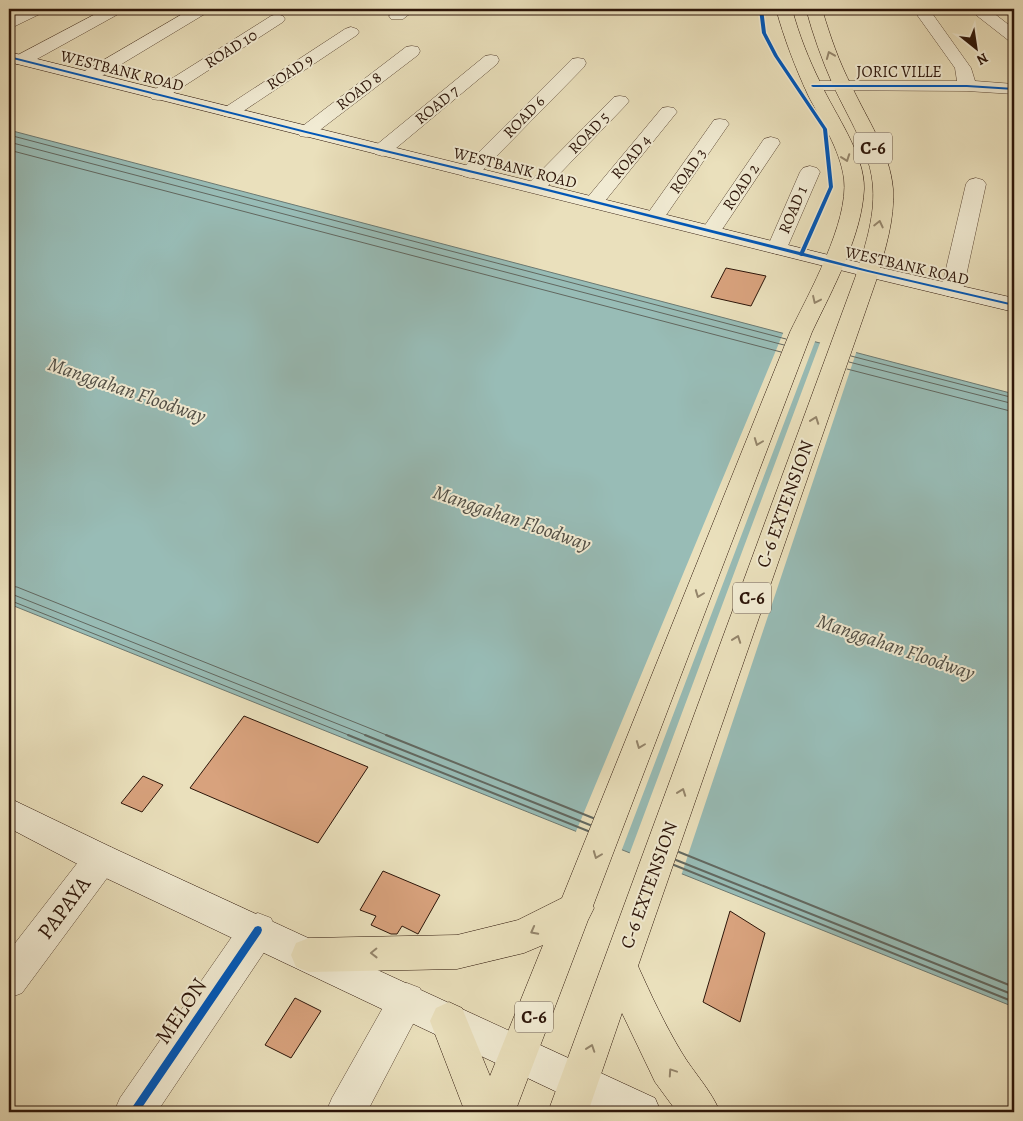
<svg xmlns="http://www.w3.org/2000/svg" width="1023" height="1121" font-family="Alegreya,serif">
<rect width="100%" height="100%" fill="#eae0bc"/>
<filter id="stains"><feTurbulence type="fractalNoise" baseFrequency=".004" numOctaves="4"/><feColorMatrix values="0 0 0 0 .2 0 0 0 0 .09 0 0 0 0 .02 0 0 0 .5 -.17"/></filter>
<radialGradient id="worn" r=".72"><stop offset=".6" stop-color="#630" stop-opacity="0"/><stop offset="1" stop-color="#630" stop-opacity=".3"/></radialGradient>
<!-- water -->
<path fill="#98bcb6" stroke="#6d7971" d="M9 130 1014 394V1007L9 604Z"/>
<!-- pier -->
<path fill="#eae0bc" d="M784 331 816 339 621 852 575 834Z
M821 340 857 350 681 876 629 855Z"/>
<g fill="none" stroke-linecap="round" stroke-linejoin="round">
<!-- shore-far1 -->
<path stroke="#626860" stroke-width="1" d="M9 135 786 339
M9 142 784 345
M9 150 781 352
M851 356 1014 398
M849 362 1014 404
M847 369 1014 412
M9 586 17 587 389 736
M9 593 368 736
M9 600 351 736"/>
<!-- shore -->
<path stroke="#626860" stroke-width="2" d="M348 735 588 831
M365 735 590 825
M386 735 593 818
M679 852 1014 987
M676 860 1014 995
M674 865 1014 1002"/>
</g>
<!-- building -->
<path fill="#d8a27d" stroke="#2c1509" d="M726 268 766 276 751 306 711 297Z
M244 716 368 767 318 843 190 788Z
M143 776 163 785 142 812 121 803Z
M383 871 440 895 418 934 402 926 397 934H391L371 925 376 916 360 910Z
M730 911 765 933 740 1022 703 1002Z
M295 998 321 1011 291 1058 265 1045Z"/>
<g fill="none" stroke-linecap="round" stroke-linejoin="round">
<defs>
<path id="street" d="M26 9H46L44 12 9 29V18Z
M105 9H124L122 12 28 64H16L14 60 16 56Z
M191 9H210L208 12 95 80 89 81 83 80 80 76 83 72Z
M398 9H416L403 19H391L389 16Z
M917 9H929L971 68 975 81 1014 84V94L967 91 807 90 804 86 807 82 813 81H957L955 68 915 12Z
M976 9H992L991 11 1014 29V42L1008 40 976 15 974 12Z
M277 14 283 16 285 19 283 22 164 99 158 100 152 99 149 95 152 91 271 16Z
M351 27 357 29 359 32 357 35 236 116 230 117 224 116 221 112 224 108 345 29Z
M412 46 418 47 420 51 418 55 312 136 306 137 300 136 297 132 300 128 406 47Z
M491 55 497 56 499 60 497 64 389 154 382 156 375 154 373 150 375 146 485 56Z
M578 58 584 59 586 63 584 67 477 176 470 178 463 176 460 172 463 168 572 59Z
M620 96 626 97 629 101 626 105 543 191 536 193 529 191 526 187 529 183 614 97Z
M668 107 674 108 677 112 601 206 594 208 587 206 584 202 587 198 662 108Z
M720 119 726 120 729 124 662 221 655 223 648 221 645 217 648 213 714 120Z
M771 137 778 139 780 143 721 231 718 235 711 237 704 235 701 231 764 139Z
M810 166 817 168 820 172 787 248 784 252 777 254 770 252 767 248 800 172 803 168Z
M976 178 983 180 986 184 963 290 960 295 952 297 944 295 941 290 966 184 969 180Z
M101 844 113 848 118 859 113 870 22 993 9 998V951L89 848Z
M258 913 271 918 276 930 271 942 157 1112H114L120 1098 245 918Z
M407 983 420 988 425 1001 367 1112H326L332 1098 394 988Z"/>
<path id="secondary" d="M9 52 869 265 1014 298V312L868 277 9 62Z
M9 798 113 848 655 1098 661 1112H599L89 870 9 828Z"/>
<path id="primary" d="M776 9H792C799 35 809 60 821 84 835 114 865 155 864 189 862 236 832 290 812 332L593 906 594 908 588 920 515 1112H465L430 1021 436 1008 449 1002 462 1008 490 1076 543 945 524 953 457 969 309 972 296 967 291 955 296 943 309 938 457 935 518 920 562 898 790 332C809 293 849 222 844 179 840 149 821 121 808 95 795 67 784 38 776 9Z
M806 9H822C830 36 839 62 852 87 867 119 890 152 893 189 895 219 885 250 877 278L638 966C651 995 665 1025 682 1053 694 1073 711 1090 720 1112H677L655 1082 622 1013 588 1112H548L855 278C864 250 875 218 873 188 871 151 848 118 833 85 822 60 813 35 806 9Z"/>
</defs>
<!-- street casing -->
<use href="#street" stroke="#5c4836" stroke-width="1"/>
<!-- secondary casing -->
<use href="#secondary" stroke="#2c1509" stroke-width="1"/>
<!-- primary casing -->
<use href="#primary" stroke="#2c1509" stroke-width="1"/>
<!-- street -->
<use href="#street" fill="#f1ebd3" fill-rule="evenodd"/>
<!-- secondary -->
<use href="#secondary" fill="#f1ebd3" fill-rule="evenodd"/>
<!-- primary -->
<use href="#primary" fill="#eae0bc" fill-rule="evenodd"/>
<defs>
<path id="cycleway" d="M759 9H763L766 33 778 56 827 129 833 187 804 253 868 270 1014 304V306L868 272 803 256H801L799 255 535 188 306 133 9 58V56L306 131 536 186 800 252 829 187 823 129 774 56 762 33Z
M812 85H967L1014 88V90L967 87H813L811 86Z
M258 926 261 927 262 930 261 933 139 1112H130L131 1109 255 927Z"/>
</defs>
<!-- cycleway casing -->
<use href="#cycleway" stroke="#f1ebd3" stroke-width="3"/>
<!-- cycleway -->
<use href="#cycleway" fill="#0057b8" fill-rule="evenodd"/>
</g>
<!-- one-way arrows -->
<defs><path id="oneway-chevron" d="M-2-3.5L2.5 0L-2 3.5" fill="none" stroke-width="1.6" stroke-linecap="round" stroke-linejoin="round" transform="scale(1.25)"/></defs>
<g stroke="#94856b">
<use href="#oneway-chevron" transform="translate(830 55) rotate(-112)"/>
<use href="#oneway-chevron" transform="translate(846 158) rotate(70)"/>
<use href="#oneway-chevron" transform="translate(879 224) rotate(-77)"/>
<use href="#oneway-chevron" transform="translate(816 300) rotate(115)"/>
<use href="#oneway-chevron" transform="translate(815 420) rotate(-70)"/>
<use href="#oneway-chevron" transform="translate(758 442) rotate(111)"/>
<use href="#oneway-chevron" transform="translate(699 594) rotate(111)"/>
<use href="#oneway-chevron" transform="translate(737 639) rotate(-70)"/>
<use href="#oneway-chevron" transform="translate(640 745) rotate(111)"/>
<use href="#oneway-chevron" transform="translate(682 792) rotate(-70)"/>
<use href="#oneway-chevron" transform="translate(597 855) rotate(111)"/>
<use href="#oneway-chevron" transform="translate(534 931) rotate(152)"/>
<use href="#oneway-chevron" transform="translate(374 953) rotate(179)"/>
<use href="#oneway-chevron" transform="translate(591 1048) rotate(-71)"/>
<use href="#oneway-chevron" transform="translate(672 1072) rotate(-124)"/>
</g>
<g text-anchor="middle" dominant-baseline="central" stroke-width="4" stroke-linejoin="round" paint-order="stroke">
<!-- far-street labels -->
<g font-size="16" fill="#2c1509" stroke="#f1ebd3">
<text transform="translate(231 49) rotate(-32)">ROAD 10</text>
<text transform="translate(122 71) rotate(14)">WESTBANK ROAD</text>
<text transform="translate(290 72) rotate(-33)">ROAD 9</text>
<text x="899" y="72">JORIC VILLE</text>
<text transform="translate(359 91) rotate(-37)">ROAD 8</text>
<text transform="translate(437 105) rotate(-39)">ROAD 7</text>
<text transform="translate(524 117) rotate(-46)">ROAD 6</text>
<text transform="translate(589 133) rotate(-46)">ROAD 5</text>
<text transform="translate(631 157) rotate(-50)">ROAD 4</text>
<text transform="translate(515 168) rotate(14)">WESTBANK ROAD</text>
<text transform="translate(688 171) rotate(-55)">ROAD 3</text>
<text transform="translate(741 187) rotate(-56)">ROAD 2</text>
<text transform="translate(793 210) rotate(-67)">ROAD 1</text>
<text transform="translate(907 266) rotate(13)">WESTBANK ROAD</text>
</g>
<!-- shield labels -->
<g fill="#f1ebd3" stroke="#675546" stroke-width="1">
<rect x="854" y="132.5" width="38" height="31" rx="4"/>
<rect x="733" y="582.5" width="38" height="31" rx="4"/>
<rect x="515" y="1001.5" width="38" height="31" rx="4"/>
</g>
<g font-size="18" font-weight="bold" fill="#2c1509">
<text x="873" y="148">C-6</text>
<text x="752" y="598">C-6</text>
<text x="534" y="1017">C-6</text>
</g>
<!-- street labels -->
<g font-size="19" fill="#2c1509" stroke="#f1ebd3">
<text transform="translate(785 504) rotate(-70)">C-6 EXTENSION</text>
<text transform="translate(649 885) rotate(-70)">C-6 EXTENSION</text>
</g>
<!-- water labels -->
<g font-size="20" font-style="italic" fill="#524f46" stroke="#f1ebd3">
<text transform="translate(127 390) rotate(19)">Manggahan Floodway</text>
<text transform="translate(512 518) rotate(19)">Manggahan Floodway</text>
<text transform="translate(896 647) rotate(19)">Manggahan Floodway</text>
</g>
<!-- near-street labels -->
<g font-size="22" fill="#2c1509" stroke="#f1ebd3">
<text transform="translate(64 908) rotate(-53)">PAPAYA</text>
<text transform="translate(181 1011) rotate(-56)">MELON</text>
</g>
</g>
<!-- margin -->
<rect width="1023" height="1121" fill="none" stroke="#eae0bc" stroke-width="30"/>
<rect x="10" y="10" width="1003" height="1101" fill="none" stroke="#2c1509" stroke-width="2.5"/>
<rect x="15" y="15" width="993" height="1091" fill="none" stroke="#2c1509"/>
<!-- north arrow -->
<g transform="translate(976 48) rotate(150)" stroke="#f1ebd3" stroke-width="4" paint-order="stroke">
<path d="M0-4L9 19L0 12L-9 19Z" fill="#2c1509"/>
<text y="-8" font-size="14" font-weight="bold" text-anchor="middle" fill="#2c1509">N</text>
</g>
<rect width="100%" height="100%" filter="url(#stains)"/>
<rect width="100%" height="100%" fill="url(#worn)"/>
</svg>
